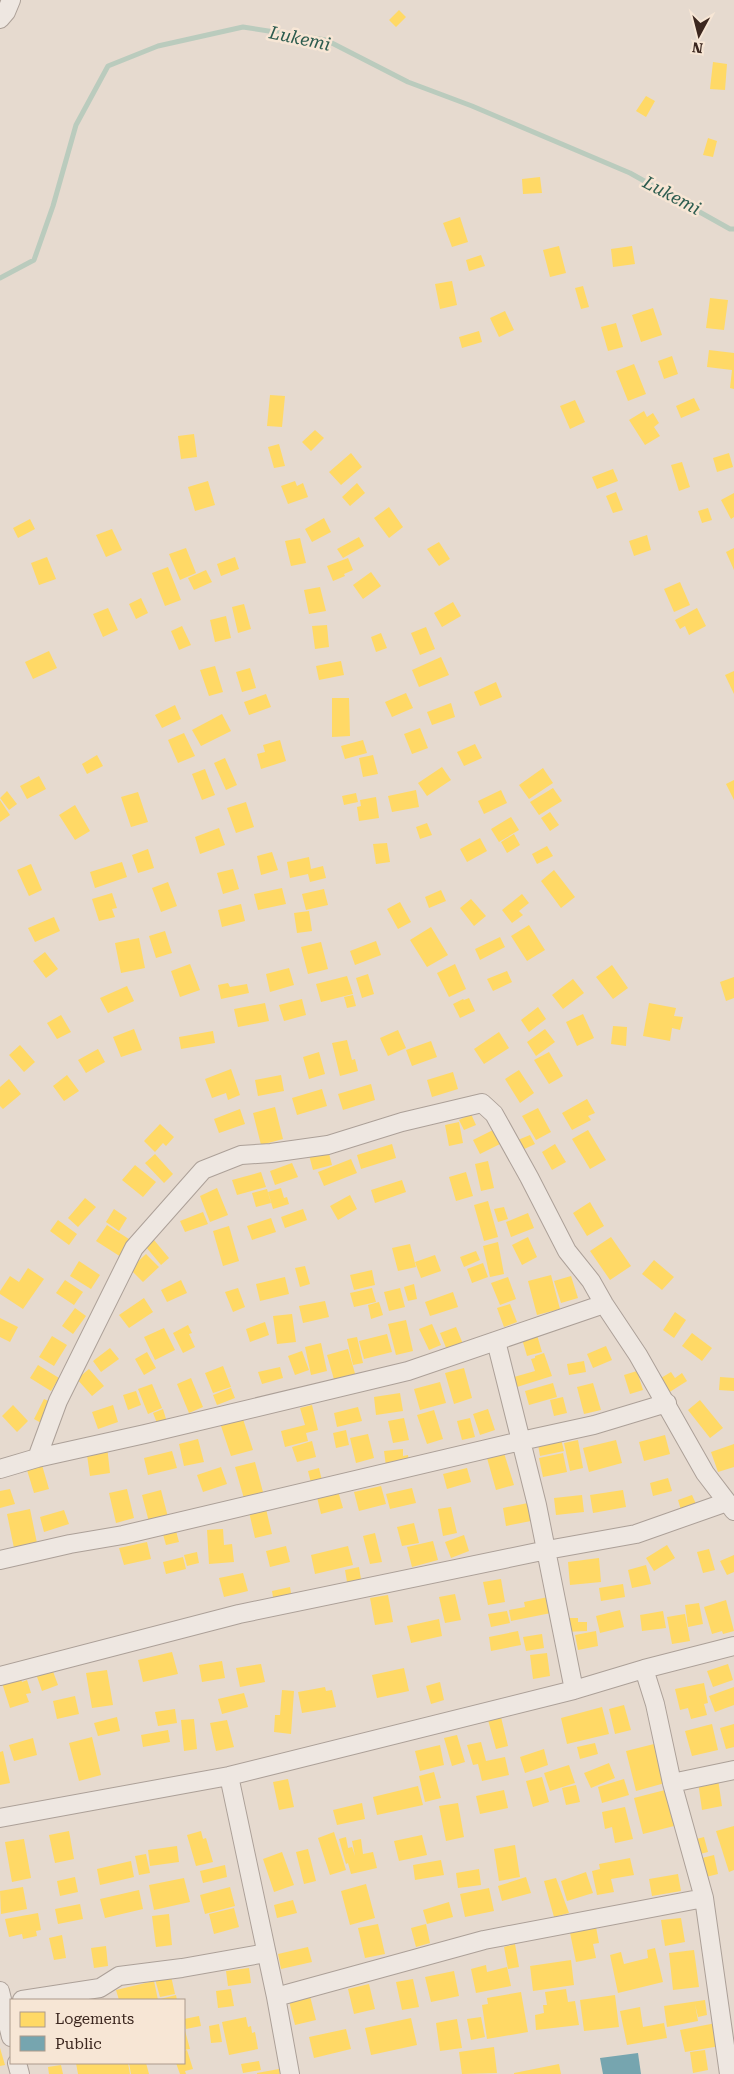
<svg xmlns="http://www.w3.org/2000/svg" width="734" height="2074" font-family="'Roboto Serif',serif">
<rect width="100%" height="100%" fill="#e6dacf"/>
<!-- homes -->
<path fill="#ffd966" d="M399 10 406 17 396 27 389 20Z
M713 62 727 64 725 90 710 89Z
M646 96 655 101 646 117 636 111Z
M708 138 717 141 713 157 703 155Z
M540 177 542 193 523 194 522 179Z
M460 217 468 242 452 247 443 223Z
M559 246 566 273 550 277 543 250Z
M632 246 635 264 613 267 611 249Z
M481 255 485 266 469 271 466 260Z
M452 281 457 305 440 309 435 284Z
M583 286 589 307 581 309 575 288Z
M710 298 728 300 724 330 706 328Z
M653 308 662 335 641 342 632 315Z
M505 311 514 330 499 337 490 318Z
M616 323 623 347 608 351 601 327Z
M479 331 482 342 462 348 459 337Z
M709 350 734 353V389L730 388 732 370 707 367Z
M672 356 678 374 664 379 658 361Z
M634 364 646 394 628 401 616 371Z
M270 395 285 396 282 427 267 426Z
M694 398 700 410 681 418 676 406Z
M575 400 585 422 570 429 560 406Z
M644 411 647 417 653 413 659 423 654 427 660 436 645 445 629 420Z
M315 430 324 438 311 451 302 442Z
M194 434 197 457 181 459 178 436Z
M279 444 285 466 274 468 268 447Z
M351 453 362 467 341 485 329 472Z
M729 453 733 467 717 472 713 458Z
M682 462 690 487 679 491 671 465Z
M613 469 618 481 597 489 592 477Z
M208 481 215 505 195 511 188 487Z
M295 481 297 486 303 483 308 497 288 504 281 486Z
M357 483 365 493 350 506 342 497Z
M616 492 623 510 613 513 606 496Z
M734 493V517L731 519 721 500Z
M389 507 403 527 389 538 374 518Z
M708 508 712 520 702 523 698 511Z
M324 518 331 532 312 542 305 529Z
M30 519 35 529 18 538 13 528Z
M112 529 122 550 106 557 96 535Z
M647 535 651 550 634 556 629 541Z
M359 537 364 546 343 558 337 549Z
M300 538 306 563 291 566 285 541Z
M439 542 450 559 439 566 427 549Z
M186 548 196 573 180 580 169 554Z
M734 548V570L726 552Z
M47 557 56 579 39 585 31 563Z
M235 557 239 569 221 576 217 564Z
M348 558 353 570 344 574 345 576 333 581 327 566Z
M168 567 181 600 165 606 152 573Z
M206 570 212 582 194 590 188 578Z
M371 572 381 586 363 599 353 585Z
M680 582 690 605 674 612 664 589Z
M320 587 326 611 309 614 304 590Z
M141 598 148 613 136 619 129 604Z
M453 602 461 616 442 627 434 613Z
M244 604 251 629 238 633 232 607Z
M108 608 118 630 103 637 93 614Z
M697 608 706 626 689 635 685 626 680 629 675 620Z
M226 616 231 638 215 642 210 620Z
M327 625 329 647 315 649 312 626Z
M182 626 191 645 179 650 171 631Z
M426 627 435 649 420 655 411 633Z
M381 633 387 648 376 652 371 637Z
M49 651 57 668 33 679 25 662Z
M441 657 449 675 419 687 412 670Z
M341 661 344 675 319 680 316 666Z
M215 666 223 692 209 696 200 670Z
M250 668 256 688 242 692 236 672Z
M734 671V694L725 675Z
M496 682 502 697 480 706 474 692Z
M406 693 413 708 392 717 385 702Z
M266 694 271 707 249 715 244 702Z
M332 698H349L350 736 332 737Z
M451 703 455 717 432 725 427 712Z
M175 705 181 719 162 728 155 715Z
M222 714 231 731 201 746 192 730Z
M420 728 428 748 412 754 404 734Z
M184 733 195 756 178 763 168 740Z
M280 740 286 761 261 769 257 754 265 752 263 745Z
M363 740 367 753 345 759 341 746Z
M475 744 482 758 464 766 457 752Z
M97 755 103 766 87 774 82 764Z
M373 755 378 774 363 777 359 758Z
M225 758 237 785 226 790 214 763Z
M442 767 451 780 427 796 418 783Z
M543 768 553 783 529 799 519 785Z
M205 769 215 795 202 800 192 774Z
M39 776 46 789 27 799 20 786Z
M734 780V800L726 784Z
M553 788 562 801 539 815 530 802Z
M416 790 419 807 392 812 388 796Z
M501 790 507 803 484 814 478 801Z
M7 791 17 804 9 810 0 798Z
M138 792 148 822 131 827 121 797Z
M356 793 358 802 344 805 342 796Z
M376 797 379 818 359 821 357 807 361 806 360 800Z
M0 800 10 815 0 822Z
M246 802 254 827 236 833 227 808Z
M75 805 90 831 75 840 59 815Z
M550 812 559 825 550 831 541 818Z
M511 817 519 830 499 842 491 829Z
M427 823 432 835 420 839 416 827Z
M219 828 225 845 200 854 195 837Z
M514 834 520 845 507 853 501 842Z
M480 838 487 851 467 862 460 849Z
M387 843 390 862 376 864 373 844Z
M547 846 553 856 537 864 532 854Z
M148 849 154 868 138 873 132 855Z
M272 852 278 870 261 875 257 856Z
M309 857 311 869 323 866 326 878 310 882 308 874 290 878 287 862Z
M122 862 127 877 95 888 90 872Z
M31 864 42 890 29 896 17 870Z
M233 869 239 889 223 894 217 873Z
M554 870 575 897 561 908 541 881Z
M168 882 177 906 161 912 152 888Z
M282 888 286 904 258 910 254 894Z
M324 889 328 905 306 910 302 894Z
M441 890 446 901 429 908 425 897Z
M112 893 117 908 112 909 115 917 99 921 92 899Z
M522 894 529 903 519 911 523 915 512 923 502 910Z
M471 899 486 916 474 926 460 908Z
M400 902 411 922 398 929 387 909Z
M241 904 245 921 222 927 218 910Z
M309 911 312 931 297 933 294 913Z
M54 917 60 931 35 942 28 928Z
M529 925 545 950 527 961 511 936Z
M431 927 448 955 427 967 410 940Z
M165 931 172 953 156 958 149 936Z
M500 937 505 947 480 960 475 949Z
M139 938 145 968 121 973 115 943Z
M376 941 381 955 355 965 350 951Z
M321 942 328 969 308 974 301 947Z
M45 952 58 969 46 978 33 961Z
M190 964 200 990 180 997 171 971Z
M455 964 466 989 449 997 437 973Z
M612 965 628 988 613 999 596 977Z
M289 968 294 985 270 992 266 974Z
M507 971 512 982 493 991 487 979Z
M368 974 374 994 362 998 356 978Z
M347 976 353 994 321 1002 316 984Z
M734 977V998L726 1001 720 982Z
M573 979 584 993 563 1009 552 995Z
M228 983 230 987 247 984 249 993 221 999 218 985Z
M127 986 134 1001 108 1013 100 998Z
M353 995 356 1006 347 1008 344 997Z
M469 998 475 1011 460 1018 453 1004 463 999 464 1000Z
M302 999 306 1015 284 1021 279 1005Z
M265 1003 269 1021 238 1027 234 1009Z
M649 1003 676 1008 674 1016 683 1017 680 1030 672 1028 670 1041 643 1036Z
M538 1007 546 1019 529 1032 521 1020Z
M583 1014 594 1038 577 1046 566 1022Z
M61 1015 71 1032 57 1039 47 1023Z
M613 1026 627 1027 626 1046 611 1044Z
M134 1029 142 1050 121 1057 113 1037Z
M545 1029 555 1042 536 1056 527 1042Z
M398 1030 406 1048 388 1056 380 1038Z
M213 1031 215 1043 181 1049 179 1037Z
M499 1032 509 1048 484 1064 474 1049Z
M347 1040 352 1060 355 1059 358 1071 340 1076 332 1043Z
M431 1041 437 1057 412 1066 406 1050Z
M20 1045 35 1062 24 1072 9 1055Z
M98 1049 105 1062 86 1073 78 1060Z
M319 1052 325 1074 309 1079 303 1057Z
M549 1052 563 1076 549 1084 534 1060Z
M231 1069 240 1095 228 1100 226 1093 212 1098 205 1079Z
M519 1070 534 1093 520 1103 505 1079Z
M453 1072 458 1089 432 1097 427 1080Z
M67 1075 79 1091 64 1101 53 1086Z
M281 1075 284 1091 258 1096 255 1080Z
M9 1079 21 1094 3 1109 0 1106V1087Z
M371 1084 375 1100 343 1110 338 1094Z
M322 1089 327 1106 297 1115 292 1098Z
M587 1099 595 1113 588 1116 591 1120 572 1130 562 1113Z
M275 1107 283 1139 261 1145 253 1113Z
M538 1108 551 1132 536 1140 522 1116Z
M240 1109 245 1124 219 1133 214 1119Z
M471 1114 476 1125 464 1130 459 1120Z
M459 1122 463 1143 449 1146 445 1125Z
M160 1124 174 1137 166 1146 163 1143 155 1152 144 1141Z
M495 1129 502 1143 480 1154 473 1140Z
M588 1130 606 1160 590 1169 572 1139Z
M530 1135 535 1144 518 1152 513 1142Z
M392 1144 396 1158 361 1169 357 1155Z
M555 1144 566 1162 552 1170 542 1152Z
M328 1150 332 1165 313 1170 309 1155Z
M155 1154 173 1174 164 1183 145 1163Z
M351 1159 357 1173 324 1186 318 1172Z
M488 1161 494 1188 481 1191 475 1164Z
M292 1163 298 1177 275 1185 270 1171Z
M135 1165 156 1182 143 1197 122 1180Z
M261 1172 266 1187 237 1195 232 1180Z
M466 1172 473 1196 456 1201 449 1177Z
M402 1180 406 1192 375 1203 371 1190Z
M217 1188 228 1215 210 1222 200 1196Z
M281 1188 284 1198 287 1197 289 1204 273 1209 268 1192Z
M267 1189 271 1203 256 1207 252 1193Z
M350 1195 357 1209 338 1220 330 1206Z
M85 1198 96 1207 78 1227 68 1218Z
M488 1201 498 1237 484 1241 474 1205Z
M590 1202 604 1226 587 1236 573 1213Z
M504 1207 508 1219 498 1222 494 1209Z
M114 1209 127 1218 119 1231 106 1222Z
M303 1209 307 1220 285 1228 281 1217Z
M203 1212 208 1224 185 1232 180 1221Z
M528 1213 534 1228 511 1237 506 1222Z
M271 1218 276 1232 252 1240 247 1226Z
M58 1220 77 1234 69 1245 50 1231Z
M107 1225 132 1241 121 1257 96 1241Z
M229 1226 239 1261 223 1266 213 1231Z
M528 1237 537 1257 522 1265 512 1245Z
M611 1237 631 1266 610 1280 590 1251Z
M154 1240 169 1258 161 1265 146 1247Z
M498 1242 504 1274 490 1277 483 1246Z
M410 1244 416 1267 398 1271 392 1248Z
M476 1251 480 1260 464 1267 460 1257Z
M146 1254 159 1267 143 1282 130 1269Z
M435 1255 441 1271 421 1278 415 1262Z
M654 1260 674 1277 662 1290 642 1274Z
M79 1261 100 1275 91 1289 70 1276Z
M483 1263 488 1277 472 1283 467 1269Z
M305 1266 310 1284 300 1287 295 1268Z
M28 1268 44 1279 23 1309 0 1294V1291L10 1276 19 1282Z
M372 1270 375 1285 354 1290 350 1275Z
M551 1275 560 1309 537 1315 528 1281Z
M571 1276 578 1298 561 1303 554 1281Z
M285 1277 289 1294 260 1301 256 1284Z
M508 1277 516 1299 500 1305 491 1283Z
M65 1280 83 1292 74 1305 56 1293Z
M181 1280 187 1293 167 1302 161 1290Z
M414 1284 417 1299 408 1301 404 1287Z
M238 1288 245 1307 233 1312 225 1292Z
M372 1288 376 1302 354 1307 350 1293Z
M400 1288 405 1307 389 1311 384 1292Z
M453 1292 458 1307 430 1316 425 1302Z
M144 1298 153 1312 129 1328 119 1315Z
M325 1301 329 1317 303 1323 299 1306Z
M379 1302 383 1315 371 1319 368 1305Z
M510 1304 517 1322 504 1327 497 1308Z
M75 1308 86 1316 73 1334 62 1326Z
M675 1312 686 1320 674 1338 663 1330Z
M292 1314 296 1342 277 1344 273 1316Z
M0 1318 18 1327 10 1342 0 1337Z
M406 1320 413 1351 396 1355 388 1324Z
M265 1322 269 1335 250 1342 246 1329Z
M432 1324 441 1345 429 1350 419 1329Z
M188 1325 192 1333 189 1334 195 1347 183 1353 173 1333Z
M456 1327 463 1344 447 1350 440 1333Z
M164 1328 175 1350 155 1360 144 1337Z
M692 1333 712 1348 702 1361 682 1346Z
M387 1334 392 1352 364 1359 359 1341Z
M537 1335 542 1352 527 1356 522 1339Z
M52 1336 67 1345 54 1366 39 1357Z
M357 1337 363 1363 353 1365 347 1339Z
M321 1343 327 1371 311 1375 305 1347Z
M606 1346 612 1360 593 1368 587 1354Z
M110 1348 119 1359 101 1372 93 1361Z
M348 1349 356 1377 335 1383 327 1355Z
M302 1351 309 1370 295 1375 288 1356Z
M147 1352 156 1368 144 1375 135 1359Z
M544 1353 552 1376 517 1387 514 1377 535 1371 531 1359 535 1358V1356Z
M584 1361 586 1372 569 1375 567 1364Z
M38 1365 59 1378 51 1391 30 1378Z
M223 1366 231 1387 213 1393 205 1373Z
M280 1367 283 1378 262 1384 258 1372Z
M464 1368 472 1398 454 1404 445 1373Z
M89 1369 104 1386 92 1396 77 1379Z
M637 1371 643 1390 630 1394 624 1375Z
M671 1372 675 1378 682 1373 687 1381 665 1395 656 1381Z
M720 1377 734 1378V1391L719 1390Z
M191 1378 203 1407 189 1413 177 1384Z
M440 1382 446 1403 420 1410 414 1389Z
M553 1383 557 1397 529 1405 525 1391Z
M593 1383 601 1410 584 1414 577 1387Z
M152 1384 162 1408 148 1414 138 1389Z
M231 1388 235 1398 217 1405 213 1395Z
M136 1391 141 1405 128 1410 123 1395Z
M400 1393 403 1411 376 1415 374 1397Z
M563 1397 567 1413 554 1416 550 1400Z
M44 1399 53 1403 43 1424 34 1419Z
M700 1400 723 1428 710 1438 688 1410Z
M13 1405 28 1421 17 1432 2 1416Z
M113 1405 118 1422 98 1429 92 1412Z
M312 1405 318 1430 306 1433 308 1441 285 1447 281 1431 305 1425 300 1408Z
M358 1407 362 1421 337 1427 334 1413Z
M163 1409 166 1419 157 1423 153 1413Z
M488 1409 495 1430 480 1435 473 1414Z
M434 1410 443 1439 427 1444 417 1415Z
M404 1418 409 1440 393 1443 388 1421Z
M470 1418 475 1437 462 1440 457 1421Z
M243 1419 253 1450 231 1456 221 1426Z
M346 1430 349 1445 336 1448 333 1433Z
M368 1434 374 1458 356 1463 350 1438Z
M560 1435 564 1451 540 1456 537 1439Z
M665 1435 670 1454 644 1461 639 1442Z
M198 1439 204 1462 184 1466 179 1444Z
M578 1440 583 1468 570 1471 564 1443Z
M616 1440 622 1463 589 1472 583 1448Z
M312 1441 316 1457 297 1462 292 1447Z
M734 1444V1467L718 1472 711 1452Z
M107 1446 110 1473 90 1476 86 1448Z
M403 1449V1456L408 1455 409 1463 386 1466 384 1451Z
M172 1451 177 1468 148 1475 144 1458Z
M504 1453 514 1485 496 1490 487 1458Z
M563 1453 567 1472 543 1477 539 1458Z
M255 1462 263 1492 254 1495 255 1499 245 1502 235 1467Z
M42 1465 49 1489 34 1493 27 1470Z
M221 1467 227 1484 203 1492 197 1475Z
M319 1468 323 1485 312 1487 308 1471Z
M467 1468 471 1482 447 1489 443 1474Z
M668 1478 672 1491 653 1496 650 1483Z
M381 1486 386 1504 359 1511 354 1492Z
M412 1488 416 1503 390 1509 386 1494Z
M10 1489 15 1504 0 1508V1491Z
M127 1489 134 1518 116 1523 109 1493Z
M161 1490 169 1521 150 1526 142 1495Z
M623 1490 626 1507 593 1513 590 1495Z
M338 1491 343 1508 321 1514 317 1497Z
M582 1495 584 1512 556 1515 554 1498Z
M692 1495 696 1504 681 1510 678 1500Z
M528 1503 531 1521 506 1526 503 1508Z
M451 1507 457 1533 443 1536 438 1509Z
M30 1509 37 1543 14 1548 7 1514Z
M266 1509 272 1534 255 1538 249 1512Z
M64 1510 69 1524 44 1532 40 1517Z
M414 1523 419 1543 402 1546 397 1527Z
M175 1527 179 1542 166 1545 162 1531Z
M223 1529 224 1545 232 1544 234 1562 209 1564 207 1530Z
M375 1533 382 1562 370 1564 363 1536Z
M464 1535 469 1551 451 1558 445 1542Z
M433 1541 438 1560 412 1567 407 1547Z
M147 1542 151 1559 124 1565 119 1548Z
M667 1545 675 1558 654 1571 646 1558Z
M286 1546 290 1562 270 1567 266 1551Z
M348 1546 353 1565 315 1574 311 1555Z
M709 1549 715 1570 703 1573 697 1552Z
M197 1552 199 1563 187 1566 184 1555Z
M734 1555V1572L727 1575 720 1561Z
M183 1557 186 1569 166 1574 163 1562Z
M599 1558 601 1582 570 1585 568 1562Z
M646 1565 651 1584 632 1588 628 1570Z
M359 1567 362 1585 348 1588 345 1570Z
M243 1573 248 1591 224 1597 219 1578Z
M501 1579 505 1602 488 1605 483 1582Z
M623 1584 625 1597 601 1601 599 1588Z
M290 1587 292 1599 274 1603 272 1591Z
M455 1594 461 1620 445 1623 439 1597Z
M388 1595 393 1622 375 1625 370 1598Z
M548 1597 551 1613 511 1621 509 1610 525 1607 524 1602Z
M726 1600 734 1631 723 1634 722 1631 712 1634 704 1607Z
M699 1603 703 1624 688 1627 685 1605Z
M620 1610 624 1627 600 1633 596 1616Z
M507 1611 510 1623 491 1627 488 1614Z
M663 1611 666 1628 642 1631 640 1615Z
M685 1614 690 1641 672 1644 667 1617Z
M565 1618H578V1622H587V1631L565 1632Z
M439 1619 442 1636 411 1643 407 1626Z
M518 1631 521 1645 491 1651 489 1637Z
M596 1631 598 1646 578 1650 575 1635Z
M542 1634 544 1648 526 1651 523 1637Z
M172 1652 178 1674 143 1682 138 1660Z
M547 1653 550 1676 533 1679 530 1655Z
M222 1661 225 1678 202 1682 199 1665Z
M261 1664 265 1682 240 1687 236 1668Z
M728 1664 733 1680 713 1687 707 1671Z
M51 1666 58 1685 42 1691 35 1671Z
M404 1668 409 1691 377 1698 372 1675Z
M107 1670 113 1705 92 1708 86 1673Z
M20 1677 22 1682 27 1680 31 1693 26 1694 29 1702 10 1708 2 1683Z
M440 1682 444 1700 431 1704 426 1686Z
M704 1683 708 1703 704 1704 707 1715 691 1719 688 1708 680 1710 675 1689Z
M325 1687 326 1691 332 1690 336 1707 302 1713 298 1692Z
M734 1687V1705L715 1712 709 1696Z
M282 1690 294 1691 291 1734 274 1732 275 1715H280Z
M244 1693 248 1707 222 1714 218 1699Z
M75 1696 79 1714 57 1719 53 1701Z
M624 1705 631 1730 615 1734 609 1709Z
M602 1707 609 1734 567 1744 561 1718Z
M175 1709 177 1723 158 1726 155 1712Z
M117 1717 120 1731 98 1736 94 1723Z
M501 1717 508 1746 496 1749 488 1720Z
M194 1719 197 1749 184 1751 181 1720Z
M227 1720 234 1747 216 1751 210 1723Z
M712 1724 718 1750 692 1756 685 1731Z
M734 1724V1747L726 1749 720 1728Z
M168 1730 170 1742 143 1747 141 1735Z
M457 1735 465 1762 452 1766 444 1738Z
M92 1737 101 1775 79 1781 69 1743Z
M33 1738 37 1755 14 1761 9 1745Z
M481 1742 486 1761 505 1757 509 1775 482 1781 478 1764 473 1765 467 1745Z
M595 1743 598 1754 580 1759 577 1747Z
M654 1744 665 1783 636 1791 626 1751Z
M440 1745 444 1765 420 1771 415 1751Z
M544 1749 548 1765 525 1773 520 1757Z
M3 1751 10 1783 0 1785V1752Z
M609 1763 615 1778 591 1788 584 1773Z
M569 1765 575 1783 550 1791 544 1773Z
M434 1772 441 1798 425 1802 419 1776Z
M542 1777 549 1802 533 1807 526 1781Z
M288 1779 294 1807 279 1810 273 1782Z
M624 1779 629 1795 602 1803 598 1787Z
M718 1779 722 1806 702 1810 698 1782Z
M576 1785 580 1802 566 1805 562 1788Z
M418 1786 423 1805 377 1815 373 1797Z
M504 1790 508 1808 480 1814 476 1796Z
M665 1790 674 1826 643 1834 634 1798Z
M362 1803 365 1819 337 1825 333 1810Z
M458 1803 464 1837 446 1841 439 1806Z
M625 1807 633 1839 615 1843 612 1827 605 1829 602 1812Z
M734 1826V1870L729 1872 716 1831Z
M69 1831 74 1859 55 1863 49 1835Z
M201 1831 203 1839 206 1838 213 1862 196 1866 187 1835Z
M334 1832 346 1870 330 1875 318 1838Z
M422 1835 427 1855 399 1861 394 1841Z
M346 1837 348 1848 352 1847 355 1856 352 1841 361 1839 363 1854 373 1852 377 1868 351 1874 348 1863 346 1864 339 1839Z
M704 1837 708 1852 696 1855 693 1840Z
M24 1839 31 1878 12 1882 5 1842Z
M515 1845 520 1877 499 1881 494 1849Z
M177 1846 179 1862 150 1866 148 1850Z
M308 1849 316 1881 304 1884 296 1852Z
M282 1852 294 1885 274 1892 263 1859Z
M146 1854 150 1873 139 1875 135 1856Z
M714 1855 718 1874 702 1878 698 1859Z
M630 1858 634 1875 611 1879 614 1892 597 1895 592 1871 600 1869 599 1864Z
M441 1860 444 1875 415 1880 413 1865Z
M131 1861 134 1877 100 1885 97 1869Z
M225 1865 227 1877 203 1883 200 1871Z
M479 1869 481 1885 458 1888 456 1873Z
M586 1872 593 1893 567 1901 561 1881Z
M678 1874 681 1891 652 1896 649 1879Z
M75 1877 78 1892 60 1896 57 1881Z
M526 1877 531 1893 502 1901 498 1886Z
M184 1878 190 1902 154 1910 149 1885Z
M556 1878 569 1913 554 1917 544 1881Z
M366 1884 375 1918 350 1925 341 1891Z
M23 1887 27 1909 1 1914 0 1891Z
M230 1887 235 1906 205 1914 200 1895Z
M489 1888 494 1911 465 1917 460 1894Z
M139 1890 143 1909 105 1918 100 1899Z
M293 1900 297 1913 277 1918 274 1905Z
M449 1902 453 1917 427 1924 423 1910Z
M80 1904 83 1919 58 1924 55 1909Z
M234 1908 239 1927 214 1934 209 1914Z
M38 1913 41 1930 36 1931 37 1936 23 1939 22 1934 9 1937 5 1919Z
M169 1914 172 1945 156 1947 152 1916Z
M681 1918 685 1942 665 1946 661 1920Z
M378 1924 385 1954 365 1958 358 1928Z
M426 1924 430 1943 416 1947 411 1928Z
M596 1927 599 1943 593 1944 596 1958 576 1962 569 1928Z
M62 1935 66 1958 54 1960 49 1938Z
M515 1944 519 1967 508 1969 504 1947Z
M106 1946 108 1966 94 1968 91 1948Z
M308 1947 312 1962 281 1969 278 1954Z
M655 1948 663 1982 618 1993 610 1955 621 1952 624 1964 648 1958 647 1950Z
M694 1950 699 1987 673 1990 669 1953Z
M571 1960 574 1985 533 1991 530 1966Z
M486 1965 487 1972 507 1967 511 1986 476 1993 471 1969Z
M249 1968 251 1983 228 1986 226 1971Z
M454 1971 459 1996 431 2002 425 1977Z
M171 1976 175 1994 160 1997 155 1979Z
M413 1979 419 2007 402 2010 396 1982Z
M154 1981 158 2000H119L116 1990Z
M369 1984 375 2009 354 2014 348 1989Z
M231 1989 234 2006 218 2008 216 1991Z
M566 1989 568 2002 575 2001 579 2025 536 2030 535 2015 544 2013 543 2005H547L545 1992Z
M521 1992 528 2032 487 2039 482 2005 488 2004 487 1998Z
M176 1995 177 2000H161L160 1999Z
M615 1995 619 2027 584 2031 580 2000Z
M310 1996 316 2020 295 2025 289 2001Z
M705 2000 707 2015 698 2017 695 2004 698 2021 667 2027 664 2006Z
M640 2007 643 2027 664 2023 667 2038 627 2045 620 2011Z
M199 2016 201 2026 186 2029 184 2019Z
M246 2017 248 2027 251 2026 252 2033 255 2032 258 2049 229 2055 222 2022Z
M481 2017 485 2037 471 2040 467 2019Z
M411 2018 417 2045 371 2055 365 2028Z
M457 2019 462 2048 440 2051 436 2023Z
M716 2023 720 2046 685 2052 680 2030Z
M219 2024 222 2042 211 2043 209 2026Z
M184 2027 190 2049 184 2050Z
M346 2029 351 2049 314 2058 309 2037Z
M494 2047 497 2073 462 2074 459 2052Z
M0 2048 5 2065 0 2066Z
M187 2050 193 2069 185 2071 186 2074H180L176 2063H184V2051Z
M705 2050 708 2070 693 2073 690 2052Z
M259 2061 261 2070 243 2073 241 2064Z
M76 2063H128L130 2074H78Z
M129 2063H146L149 2074H131Z
M559 2064 561 2074H514V2073Z
M61 2065 63 2074H49L48 2067Z
M279 2069 280 2074H257V2073Z"/>
<!-- public -->
<path fill="#76a5af" d="M638 2053 641 2074H603L600 2058Z"/>
<g fill="none" stroke-linecap="round" stroke-linejoin="round">
<!-- stream -->
<path stroke="#bacbbd" stroke-width="5" d="M0 278 34 260 53 206 76 125 108 66 158 46 243 27 326 40 408 82 472 106 630 173 730 229H734"/>
<defs>
<path id="minor" d="M0 19 6 12 11 0
M496 1341 537 1505 574 1690
M37 1458 58 1401 134 1248 203 1170 241 1155 271 1153 328 1145 402 1122 482 1103 494 1114 529 1177 567 1251 591 1281 604 1304 638 1355 705 1473 734 1511
M0 1469 37 1458 145 1434 408 1371 604 1304
M0 1560 70 1544 123 1535 521 1441 594 1425 667 1403
M644 1669 655 1704 672 1783 704 1898 729 2074
M0 1676 239 1614 547 1550 636 1534 727 1502
M229 1776 276 1997 290 2074
M672 1783 734 1770
M0 1818 229 1776 574 1690 644 1669 734 1646
M0 1991 11 2037
M276 1997 484 1940 704 1898
M22 2000 100 1988 119 1976 182 1968 266 1953
M17 2063 20 2074"/>
</defs>
<!-- minor casing -->
<use href="#minor" stroke="#aca098" stroke-width="20"/>
<!-- minor -->
<use href="#minor" stroke="#eee7e1" stroke-width="18"/>
</g>
<g text-anchor="middle" dominant-baseline="central" stroke-width="5" stroke-linejoin="round" paint-order="stroke">
<!-- water labels -->
<g font-size="18" font-style="italic" fill="#2d5c4f" stroke="#f7e6d5">
<text transform="translate(300 38) rotate(12)">Lukemi</text>
<text transform="translate(672 195) rotate(28)">Lukemi</text>
</g>
</g>
<!-- legend -->
<rect x="10" y="1999" width="175" height="65" fill="#f7e6d5" stroke="#ac9a8c"/>
<rect x="20" y="2012" width="25" height="15" fill="#ffd966" stroke="#ac9a8c"/>
<text x="55" y="2024" font-size="15" fill="#3c271f">Logements</text>
<rect x="20" y="2036" width="25" height="15" fill="#76a5af" stroke="#ac9a8c"/>
<text x="55" y="2049" font-size="15" fill="#3c271f">Public</text>
<!-- north arrow -->
<g transform="translate(699 35) rotate(187)" stroke="#f7e6d5" stroke-width="4" paint-order="stroke">
<path d="M0-4L9 19L0 12L-9 19Z" fill="#3c271f"/>
<text y="-8" font-size="14" font-weight="bold" text-anchor="middle" fill="#3c271f">N</text>
</g>
</svg>
